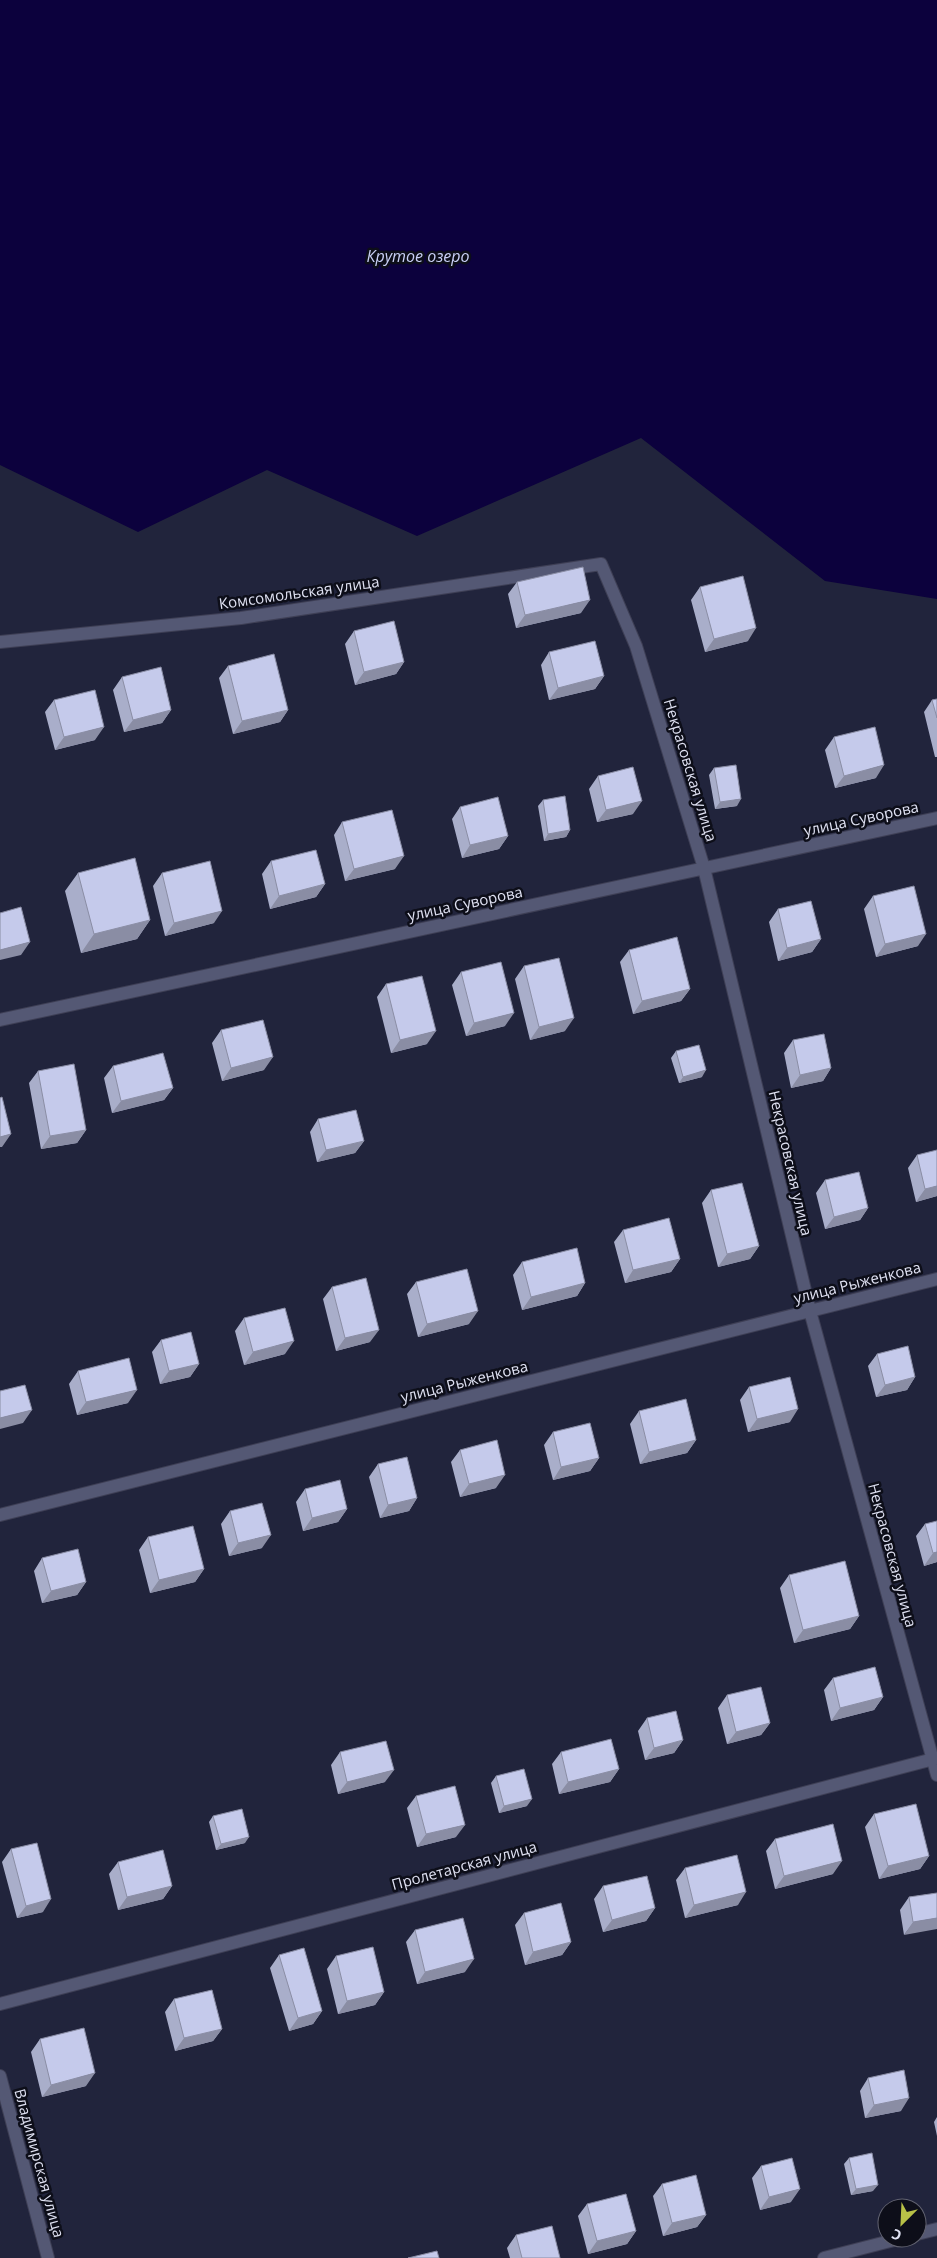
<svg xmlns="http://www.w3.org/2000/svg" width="937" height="2258" font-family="'Open Sans',sans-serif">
<rect width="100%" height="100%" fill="#21243c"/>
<!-- water -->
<path fill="#0c013d" d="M0 0H937V599L825 581 641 438 417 536 267 470 138 532 0 465Z"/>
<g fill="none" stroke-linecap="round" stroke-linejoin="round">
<defs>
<path id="street" d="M0 642 241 618 601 564 636 646 704 868 810 1311 937 1775
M0 1020 937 818
M0 1515 937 1279
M0 2004 937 1758
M0 2076 48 2258
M917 2234 937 2229
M824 2258 902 2238"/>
</defs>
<!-- street casing -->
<use href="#street" stroke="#3e3f55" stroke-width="14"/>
<!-- street -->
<use href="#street" stroke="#545874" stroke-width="12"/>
</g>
<!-- wall -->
<path fill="#a9aeca" d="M517 582 581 613 516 628 508 594Z
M700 587 748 641 705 652 691 600Z
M354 631 404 662 396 674 355 685 345 644Z
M549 652 604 676 595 689 549 700 541 665Z
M228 666 288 710 280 722 233 734 219 678Z
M122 677 171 710 162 723 124 732 113 690Z
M937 699V757H935L924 712 932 700Z
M54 700 95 740 55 750 45 712Z
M834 737 876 778 835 788 825 750Z
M714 768 737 806 715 809 709 775Z
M598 776 633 814 597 822 589 789Z
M543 800 570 830 566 837 544 841 538 806Z
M460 807 508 836 499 849 462 858 452 819Z
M342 822 395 869 345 881 334 835Z
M271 861 325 884 316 897 270 909 262 874Z
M78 873 150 920 137 939 81 953 65 891Z
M162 873 214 923 165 936 153 886Z
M873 896 918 946 876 957 864 909Z
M778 909 821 939 812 952 778 961 769 922Z
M629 950 690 989 681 1001 633 1014 620 962Z
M524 966 565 1031 530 1040 515 979Z
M461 972 505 1026 466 1036 452 985Z
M386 984 427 1044 391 1053 377 997Z
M221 1030 264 1070 222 1081 212 1043Z
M793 1040 831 1068 823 1081 791 1088 784 1053Z
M676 1051 702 1077 679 1083 671 1058Z
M113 1066 173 1088 164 1100 112 1113 104 1078Z
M38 1071 86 1130 77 1143 41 1149 29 1083Z
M318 1119 364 1141 355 1153 317 1162 310 1132Z
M917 1155 937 1196 916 1202 908 1168Z
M825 1180 868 1208 860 1220 825 1229 816 1193Z
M711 1190 759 1246 750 1259 718 1267 702 1203Z
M623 1230 680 1259 671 1272 625 1283 614 1242Z
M522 1262 585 1283 577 1296 522 1310 513 1275Z
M416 1282 469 1324 418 1337 407 1294Z
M332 1287 370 1342 336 1351 323 1299Z
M244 1318 285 1354 244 1365 235 1331Z
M161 1340 199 1364 190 1377 160 1384 152 1352Z
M877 1354 915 1377 907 1390 876 1397 868 1366Z
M78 1371 128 1403 77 1415 69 1384Z
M749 1387 790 1422 748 1432 740 1400Z
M639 1411 696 1440 687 1453 640 1464 630 1424Z
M553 1432 599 1458 590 1471 553 1480 544 1445Z
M460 1450 496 1488 460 1497 451 1462Z
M378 1464 417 1498 409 1511 380 1518 369 1477Z
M305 1489 347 1509 338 1522 303 1531 296 1502Z
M230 1511 262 1548 229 1556 221 1524Z
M925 1524 937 1562 924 1566 916 1536Z
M148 1537 204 1569 195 1582 150 1593 139 1550Z
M42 1558 86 1582 77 1595 42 1603 34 1571Z
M789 1575 859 1616 850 1629 794 1643 780 1588Z
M833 1678 883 1697 874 1710 831 1721 824 1690Z
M727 1695 770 1723 761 1735 727 1744 718 1708Z
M647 1718 683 1740 674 1753 645 1760 638 1731Z
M340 1752 385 1782 338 1794 331 1765Z
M561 1752 619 1769 610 1782 559 1794 552 1764Z
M496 1776 527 1806 499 1813 491 1783Z
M416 1796 456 1837 417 1847 407 1808Z
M874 1814 929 1856 920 1869 879 1879 865 1827Z
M213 1816 245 1843 216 1850 209 1822Z
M775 1839 833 1874 775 1889 766 1851Z
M11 1849 43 1912 17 1918 2 1862Z
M118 1862 172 1886 163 1899 118 1910 109 1874Z
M685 1868 738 1905 685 1918 676 1880Z
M603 1886 655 1908 646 1921 603 1932 594 1899Z
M937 1893 904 1935 900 1910 909 1897Z
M524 1913 571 1942 562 1955 525 1965 515 1925Z
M415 1930 465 1972 417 1984 406 1942Z
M279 1955 322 2011 313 2024 289 2031 270 1968Z
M336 1956 384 1992 375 2005 338 2014 327 1969Z
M174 1999 222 2029 213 2041 175 2051 165 2012Z
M40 2039 86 2086 42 2097 31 2052Z
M868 2078 901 2111 865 2118 860 2091Z
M937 2117V2136L934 2122Z
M849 2158 873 2191 851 2195 844 2164Z
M761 2166 791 2202 760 2210 752 2178Z
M662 2184 706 2215 697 2227 663 2236 653 2196Z
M587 2204 636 2231 627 2244 588 2254 578 2216Z
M516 2235 560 2258H510L507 2248Z"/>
<!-- shaded-wall -->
<path fill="#8a8da4" d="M590 600 581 613 516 628 525 615Z
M756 628 748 641 705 652 714 639Z
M404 662 396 674 355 685 364 672Z
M604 676 595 689 549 700 558 688Z
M171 710 162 723 124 732 133 720Z
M288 710 280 722 233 734 242 721Z
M104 727 95 740 55 750 64 737Z
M884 765 876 778 835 788 844 776Z
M741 799 737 806 715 809 720 802Z
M642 801 633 814 597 822 606 810Z
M570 830 566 837 544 841 548 834Z
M508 836 499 849 462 858 470 845Z
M404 856 395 869 345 881 354 869Z
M325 884 316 897 270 909 279 896Z
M222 911 214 923 165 936 174 923Z
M150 920 137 939 81 953 94 934Z
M926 934 918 946 876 957 885 944Z
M821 939 812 952 778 961 787 948Z
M30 942 21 955 0 960V950Z
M690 989 681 1001 633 1014 642 1001Z
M514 1013 505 1026 466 1036 474 1023Z
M574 1018 565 1031 530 1040 539 1027Z
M436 1031 427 1044 391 1053 400 1040Z
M273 1057 264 1070 222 1081 231 1068Z
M831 1068 823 1081 791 1088 800 1075Z
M706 1070 702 1077 679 1083 683 1077Z
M173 1088 164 1100 112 1113 121 1101Z
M86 1130 77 1143 41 1149 50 1136Z
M11 1134 2 1147H0V1137Z
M364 1141 355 1153 317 1162 326 1150Z
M937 1186V1196L916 1202 925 1189Z
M868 1208 860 1220 825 1229 834 1217Z
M759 1246 750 1259 718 1267 727 1254Z
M680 1259 671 1272 625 1283 633 1270Z
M585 1283 577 1296 522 1310 531 1297Z
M478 1311 469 1324 418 1337 427 1324Z
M379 1330 370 1342 336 1351 345 1338Z
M294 1341 285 1354 244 1365 253 1352Z
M199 1364 190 1377 160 1384 169 1371Z
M915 1377 907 1390 876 1397 885 1385Z
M137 1390 128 1403 77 1415 86 1402Z
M798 1409 790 1422 748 1432 757 1419Z
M32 1410 23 1423 0 1429V1418Z
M696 1440 687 1453 640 1464 649 1452Z
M599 1458 590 1471 553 1480 561 1467Z
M505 1475 496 1488 460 1497 469 1484Z
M417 1498 409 1511 380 1518 388 1505Z
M347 1509 338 1522 303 1531 312 1518Z
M271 1535 262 1548 229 1556 238 1543Z
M937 1552V1562L924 1566 933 1553Z
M204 1569 195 1582 150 1593 159 1580Z
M86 1582 77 1595 42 1603 51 1591Z
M859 1616 850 1629 794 1643 803 1630Z
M883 1697 874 1710 831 1721 840 1708Z
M770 1723 761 1735 727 1744 736 1732Z
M683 1740 674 1753 645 1760 654 1748Z
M619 1769 610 1782 559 1794 568 1782Z
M394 1770 385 1782 338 1794 347 1782Z
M532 1799 527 1806 499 1813 504 1806Z
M465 1825 456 1837 417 1847 426 1834Z
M249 1837 245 1843 216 1850 221 1844Z
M929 1856 920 1869 879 1879 888 1866Z
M842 1861 833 1874 775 1889 784 1876Z
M172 1886 163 1899 118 1910 127 1897Z
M746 1892 738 1905 685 1918 694 1905Z
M51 1899 43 1912 17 1918 26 1906Z
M655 1908 646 1921 603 1932 612 1920Z
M937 1918V1929L904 1935 913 1922Z
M571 1942 562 1955 525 1965 533 1952Z
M474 1959 465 1972 417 1984 425 1972Z
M384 1992 375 2005 338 2014 347 2001Z
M322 2011 313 2024 289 2031 298 2018Z
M222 2029 213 2041 175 2051 184 2038Z
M95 2073 86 2086 42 2097 51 2085Z
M909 2098 901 2111 865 2118 874 2105Z
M878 2185 873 2191 851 2195 856 2189Z
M800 2189 791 2202 760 2210 769 2197Z
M706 2215 697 2227 663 2236 672 2223Z
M636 2231 627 2244 588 2254 597 2241Z"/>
<!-- building -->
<path fill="#c5caeb" stroke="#8a8da4" d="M583 567 590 600 525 615 517 582Z
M743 576 756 628 714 639 700 587Z
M394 621 404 662 364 672 354 631Z
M595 641 604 676 558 688 549 652Z
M274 654 288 710 242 721 228 666Z
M161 667 171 710 133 720 122 677Z
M95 690 104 727 64 737 54 700Z
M937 699V718L932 700Z
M875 727 884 765 844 776 834 737Z
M736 765 741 799 720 802 714 768Z
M633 767 642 801 606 810 598 776Z
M565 796 570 830 548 834 543 800Z
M498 797 508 836 470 845 460 807Z
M392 810 404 856 354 869 342 822Z
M316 850 325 884 279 896 271 861Z
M135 858 150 920 94 934 78 873Z
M210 861 222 911 174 923 162 873Z
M914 886 926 934 885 944 873 896Z
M811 901 821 939 787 948 778 909Z
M21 907 30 942 0 950V913Z
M677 937 690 989 642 1001 629 950Z
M559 958 574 1018 539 1027 524 966Z
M501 962 514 1013 474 1023 461 972Z
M422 976 436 1031 400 1040 386 984Z
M263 1020 273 1057 231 1068 221 1030Z
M824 1034 831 1068 800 1075 793 1040Z
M699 1045 706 1070 683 1077 676 1051Z
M163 1053 173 1088 121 1101 113 1066Z
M74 1064 86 1130 50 1136 38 1071Z
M2 1097 11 1134 0 1137V1098Z
M356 1110 364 1141 326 1150 318 1119Z
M937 1150V1186L925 1189 917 1155Z
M859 1172 868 1208 834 1217 825 1180Z
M742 1183 759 1246 727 1254 711 1190Z
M669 1218 680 1259 633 1270 623 1230Z
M577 1248 585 1283 531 1297 522 1262Z
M467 1269 478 1311 427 1324 416 1282Z
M366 1278 379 1330 345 1338 332 1287Z
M285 1308 294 1341 253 1352 244 1318Z
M191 1332 199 1364 169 1371 161 1340Z
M908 1346 915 1377 885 1385 877 1354Z
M129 1358 137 1390 86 1402 78 1371Z
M790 1377 798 1409 757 1419 749 1387Z
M25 1385 32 1410 0 1418V1391Z
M686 1399 696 1440 649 1452 639 1411Z
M590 1423 599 1458 561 1467 553 1432Z
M497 1440 505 1475 469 1484 460 1450Z
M407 1457 417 1498 388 1505 378 1464Z
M340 1480 347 1509 312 1518 305 1489Z
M262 1503 271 1535 238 1543 230 1511Z
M937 1521V1552L933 1553 925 1524Z
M193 1526 204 1569 159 1580 148 1537Z
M78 1549 86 1582 51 1591 42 1558Z
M845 1561 859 1616 803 1630 789 1575Z
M875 1667 883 1697 840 1708 833 1678Z
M761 1687 770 1723 736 1732 727 1695Z
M676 1711 683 1740 654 1748 647 1718Z
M611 1739 619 1769 568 1782 561 1752Z
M386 1741 394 1770 347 1782 340 1752Z
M524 1769 532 1799 504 1806 496 1776Z
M455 1786 465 1825 426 1834 416 1796Z
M916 1804 929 1856 888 1866 874 1814Z
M242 1809 249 1837 221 1844 213 1816Z
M833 1824 842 1861 784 1876 775 1839Z
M37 1843 51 1899 26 1906 11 1849Z
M163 1850 172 1886 127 1897 118 1862Z
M737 1855 746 1892 694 1905 685 1868Z
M647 1876 655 1908 612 1920 603 1886Z
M937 1893V1918L913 1922 909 1897Z
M561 1903 571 1942 533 1952 524 1913Z
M463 1918 474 1959 425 1972 415 1930Z
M373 1947 384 1992 347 2001 336 1956Z
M304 1948 322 2011 298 2018 279 1955Z
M212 1990 222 2029 184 2038 174 1999Z
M84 2028 95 2073 51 2085 40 2039Z
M904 2070 909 2098 874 2105 868 2078Z
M872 2153 878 2185 856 2189 849 2158Z
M792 2158 800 2189 769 2197 761 2166Z
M696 2175 706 2215 672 2223 662 2184Z
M626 2194 636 2231 597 2241 587 2204Z
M552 2226 560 2258H522L516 2235Z
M437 2251 439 2258H408Z"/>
<g text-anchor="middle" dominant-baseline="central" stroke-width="5" stroke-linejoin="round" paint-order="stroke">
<!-- street labels -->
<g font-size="15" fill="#dfe1f2" stroke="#0d0e19">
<text transform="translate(299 592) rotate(-8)">Комсомольская улица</text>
<text transform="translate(691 770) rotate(73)">Некрасовская улица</text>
<text transform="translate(861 818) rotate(-12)">улица Суворова</text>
<text transform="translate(465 903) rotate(-12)">улица Суворова</text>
<text transform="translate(791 1163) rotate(77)">Некрасовская улица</text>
<text transform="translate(857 1282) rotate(-14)">улица Рыженкова</text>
<text transform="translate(464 1381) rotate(-14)">улица Рыженкова</text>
<text transform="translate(893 1555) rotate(75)">Некрасовская улица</text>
<text transform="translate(464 1865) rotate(-15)">Пролетарская улица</text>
<text transform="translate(40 2163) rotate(75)">Владимирская улица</text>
</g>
<!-- water labels -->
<g font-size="16" font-style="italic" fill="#c9cff6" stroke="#0d0e19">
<text x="418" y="256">Крутое озеро</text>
</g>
</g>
<!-- north arrow -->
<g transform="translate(902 2223) rotate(204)"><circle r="24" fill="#0d0e19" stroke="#616270"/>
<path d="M0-4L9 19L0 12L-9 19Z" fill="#b8c147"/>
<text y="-8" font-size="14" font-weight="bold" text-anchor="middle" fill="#dfe1f2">С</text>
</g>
</svg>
